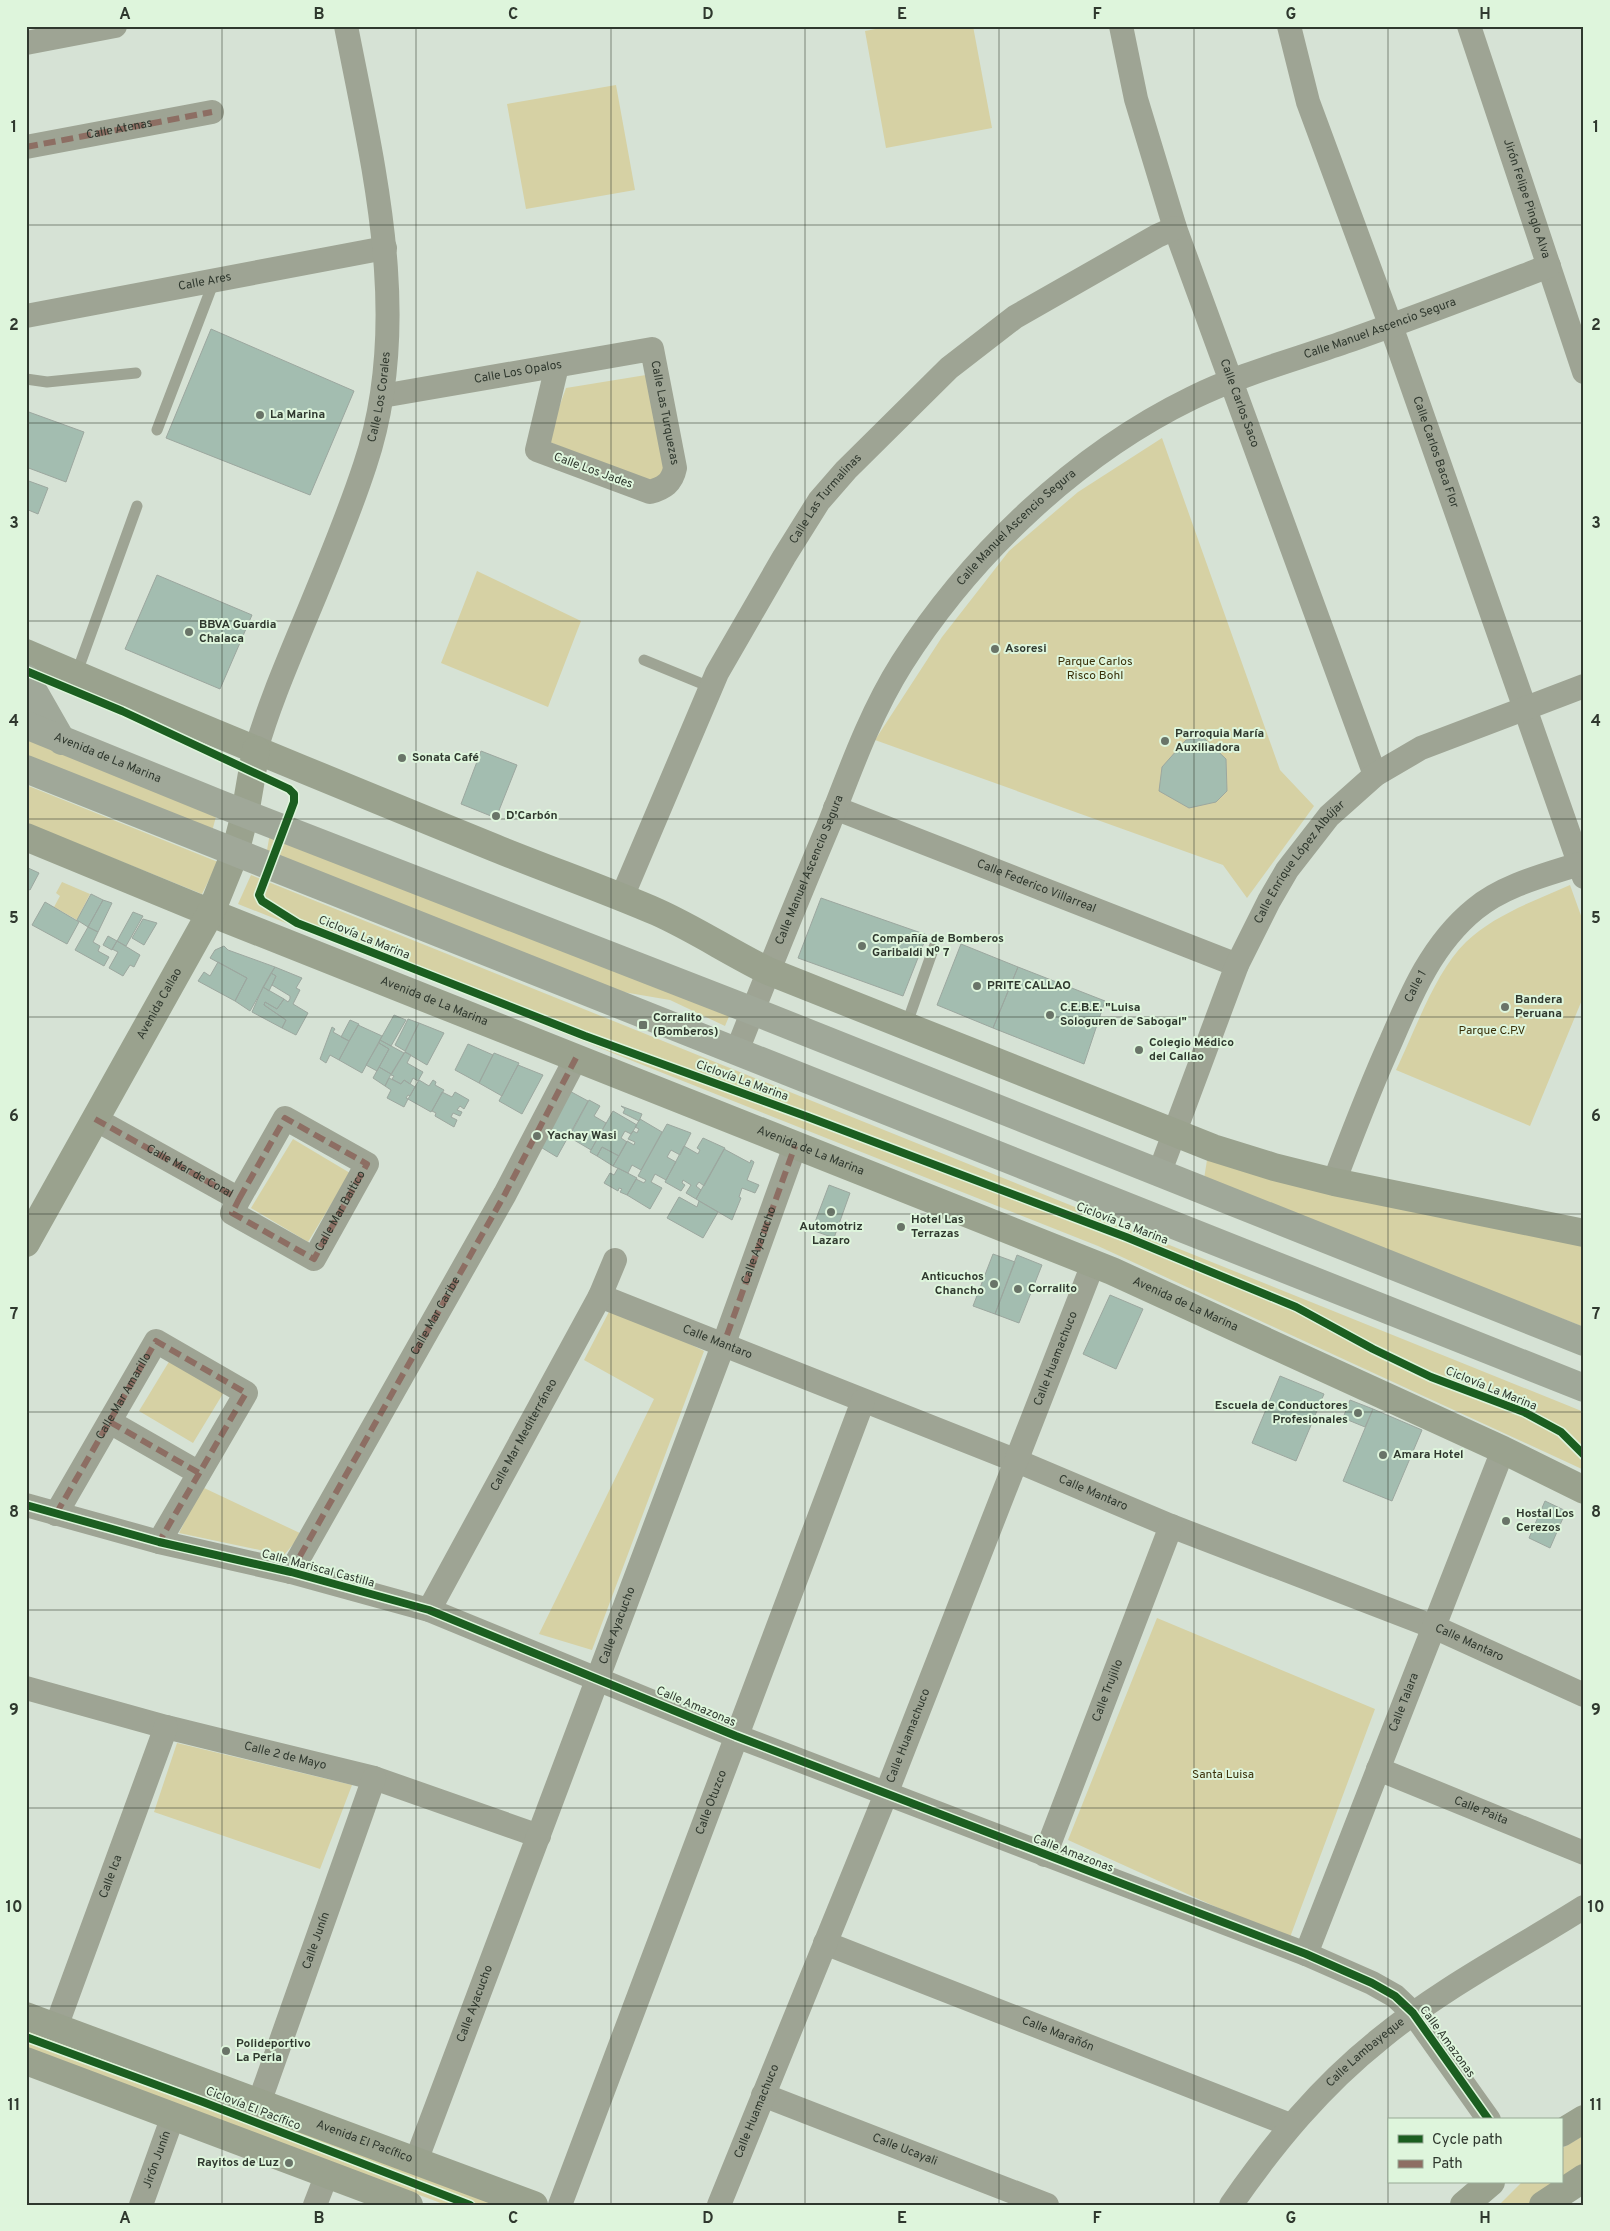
<svg xmlns="http://www.w3.org/2000/svg" width="1610" height="2231" font-family="Overpass,sans-serif">
<rect width="100%" height="100%" fill="#d6e2d5"/>
<!-- green -->
<path fill="#d6d1a4" d="M891 26H973L992 128 886 148 865 31Z
M616 85 635 190 526 209 507 104Z
M646 375 666 471 653 484 547 441 566 388Z
M1162 438 1280 770 1314 806 1247 898 1223 865 875 740 942 637 1009 551 1078 492Z
M477 571 581 621 548 707 441 663Z
M26 737 217 813 211 835 26 761Z
M26 785 218 862 202 894 26 823Z
M270 833 730 1014 725 1026 670 1000 623 992 266 856Z
M251 875 1584 1412V1470L1098 1246 238 904Z
M62 882 90 894 77 920 54 907 60 896 56 893Z
M1570 885 1584 924V995L1530 1126 1396 1070C1415 1031 1435 972 1466 942 1494 915 1534 901 1570 885Z
M293 1139 350 1173 308 1242 251 1208Z
M1207 1160 1584 1245V1327L1204 1179Z
M612 1306 704 1351 592 1650 539 1634 654 1399 584 1360Z
M170 1360 224 1392 193 1443 139 1411Z
M202 1487 302 1534 284 1555 179 1533Z
M1157 1618 1375 1709 1289 1940 1068 1840Z
M177 1743 352 1785 320 1869 154 1812Z
M26 2020 521 2205H446L26 2048Z
M1584 2135V2167L1536 2205H1499L1522 2182H1561V2149Z"/>
<!-- building -->
<path fill="#a3bdb0" stroke="#9ca79f" d="M211 329 354 391 310 495 166 438Z
M26 411 84 432 66 482 26 467Z
M26 480 48 488 38 514 26 509Z
M157 575 252 615 220 689 125 649Z
M1204 738 1226 759 1227 791 1216 802 1189 808 1159 791 1162 767 1186 740Z
M481 751 517 765 496 818 461 804Z
M26 867 39 873 30 890 26 888V876L29 871Z
M91 894 103 900 88 927 77 920Z
M821 898 927 935 903 996 798 958Z
M103 900 112 903 98 932 88 927Z
M45 902 79 922 67 944 32 925Z
M133 912 143 916 126 946 117 941Z
M143 919 157 923 144 945 132 938Z
M88 927 98 932 93 942 100 946 98 951 109 957 104 966 75 950Z
M108 936 117 941 112 950 103 945Z
M117 941 140 955 134 967 130 965 123 976 109 968 118 952 112 949Z
M961 944 1018 967 993 1028 937 1005Z
M224 946 228 950 275 967 250 1011 235 1001 247 978 210 958 215 950Z
M218 962 247 978 235 1001 198 981 204 972 210 976Z
M275 967 302 978 296 988 300 990 293 1004 308 1013 296 1035 282 1028 286 1020 264 1005 265 1002 277 1009 284 999 288 1002 290 999V996L272 985 276 976 271 973Z
M1018 967 1105 1001 1084 1064 993 1028Z
M271 973 276 976 269 991 263 987Z
M263 987 284 999 277 1009 265 1002 264 1005 286 1020 282 1028 252 1012Z
M394 1015 406 1020 391 1046 380 1040Z
M408 1019 419 1023 405 1051 395 1045Z
M350 1020 359 1024 349 1041 341 1037Z
M419 1023 444 1033 427 1065 405 1052Z
M358 1025 382 1036 362 1073 339 1060Z
M332 1027 335 1029 333 1032 349 1041 339 1060 330 1055 326 1063 320 1059Z
M380 1040 404 1053 391 1074 379 1067 389 1049 379 1043Z
M379 1043 389 1049 377 1071 366 1065Z
M468 1044 493 1055 479 1083 455 1070Z
M405 1052 411 1055 407 1063 423 1072 418 1081 413 1078 410 1084 404 1080 401 1084 392 1079 394 1076 391 1075Z
M494 1053 519 1063 502 1096 479 1083Z
M518 1065 543 1075 522 1114 499 1101Z
M379 1067 391 1074 385 1086 373 1078Z
M389 1078 401 1084 404 1080 415 1087 410 1096 408 1095 406 1098 408 1099 404 1107 387 1098 391 1090 385 1086Z
M433 1080 436 1082 435 1085 444 1090 431 1112 408 1099 419 1080 429 1086Z
M564 1088 588 1101 557 1157 534 1143Z
M442 1092 452 1097 455 1092 469 1100 464 1109 460 1106 457 1110 462 1112 460 1116 453 1113 451 1117 457 1120 454 1127 435 1116 436 1113 432 1111Z
M589 1100 600 1106 594 1116 606 1123 591 1150 569 1137Z
M621 1106 642 1114 639 1121 623 1113 625 1109Z
M613 1111 637 1125 631 1134 625 1131 621 1138 627 1142 619 1156 602 1147 597 1156 590 1152Z
M640 1119 662 1132 641 1170 632 1165 628 1173 613 1166 627 1141 634 1145 635 1142 628 1139 633 1131 637 1133 639 1129 635 1127Z
M667 1124 691 1133 680 1155 671 1150 667 1157 676 1162 666 1180 655 1174 651 1182 662 1188 650 1209 627 1195 636 1179 644 1183 646 1180 638 1176Z
M703 1138 725 1148 704 1186 699 1182 696 1186 701 1190 696 1199 686 1193 691 1185 683 1180 682 1183 685 1185 681 1191 665 1182 684 1146 698 1154 700 1150 697 1148Z
M602 1147 619 1156 613 1166 597 1156Z
M724 1149 750 1163 751 1160 754 1162 747 1180 759 1185 755 1193 742 1188 739 1197 741 1198 732 1220 696 1199Z
M618 1168 637 1178 627 1195 620 1192 622 1189 619 1188 618 1191 604 1183 610 1173 614 1175Z
M829 1185 850 1193 834 1238 812 1230Z
M679 1197 697 1207 699 1201 718 1212 703 1238 667 1218Z
M993 1254 1015 1262 995 1314 973 1306Z
M1017 1255 1042 1265 1019 1323 995 1314Z
M1110 1295 1143 1309 1116 1369 1083 1354Z
M1280 1376 1324 1394 1296 1461 1252 1443Z
M1350 1400 1373 1409 1365 1427 1343 1418Z
M1373 1409 1422 1430 1392 1501 1343 1481Z
M1545 1501 1566 1511 1550 1548 1529 1538Z"/>
<g fill="none" stroke-linecap="round" stroke-linejoin="round">
<!-- lane -->
<path stroke="#9ea494" stroke-width="11" d="M26 379 47 382 136 373
M157 430 214 281
M644 660 710 687
M76 675 137 506
M906 1026 934 947"/>
<!-- street -->
<g stroke="#9ea494" stroke-width="24">
<path id="s1" d="M1121 26 1136 99 1175 228 1375 775"/>
<path id="s2" d="M1289 26 1308 102 1396 340 1584 877"/>
<path id="s3" d="M1469 26 1584 372"/>
<path d="M26 43 115 26"/>
<path d="M26 147 212 112"/>
<path id="s4" d="M26 316 385 248"/>
<path id="s5" d="M382 396 652 349 675 468C672 483 664 488 650 492L537 450 557 366"/>
<path id="s6" d="M256 750C268 708 285 668 302 627 324 574 347 520 365 465 413 322 374 170 346 26"/>
<path id="s7" d="M835 808 1237 965"/>
<path id="s8" d="M622 897 717 673 784 557 819 501 846 470 949 368 1015 317 1157 236 1175 228"/>
<path id="s9" d="M737 1051C767 974 798 898 830 822 851 768 871 712 902 663 971 554 1077 454 1192 398 1241 374 1294 360 1345 342 1414 318 1481 292 1549 266"/>
<path id="s10" d="M95 1119 239 1199 232 1213 314 1259 367 1164 285 1118 239 1199"/>
<path id="s11" d="M1159 1174 1237 965 1269 901 1287 870 1329 816 1375 775 1421 748 1584 686"/>
<path id="s12" d="M1334 1182C1352 1135 1370 1087 1391 1041 1412 992 1433 943 1475 909 1504 885 1545 875 1579 864"/>
<path id="s13" d="M600 1296 1017 1461 1171 1526 1434 1627 1584 1695"/>
<path d="M110 1422 199 1473"/>
<path d="M26 1505 159 1542 291 1572 429 1610 736 1736 1306 1954 1372 1983 1395 1996 1413 2013 1489 2120"/>
<path id="s14" d="M56 1514 156 1341 246 1393 159 1542"/>
<path d="M291 1572 505 1194 576 1058"/>
<path id="s15" d="M429 1610 600 1296 615 1260"/>
<path id="s16" d="M26 1688 166 1727 374 1778 539 1836"/>
<path id="s17" d="M1378 1769 1584 1853"/>
<path id="s18" d="M1045 1855 1171 1526"/>
<path id="s19" d="M825 1943 1290 2125"/>
<path id="s20" d="M1306 1954 1503 1450"/>
<path id="s21" d="M56 2027 166 1727"/>
<path id="s22" d="M763 2095 1047 2205"/>
<path id="s23" d="M259 2103 374 1778"/>
<path id="s24" d="M416 2161 727 1335 795 1146"/>
<path id="s25" d="M141 2205 173 2116"/>
<path d="M315 2205 327 2174"/>
<path id="s26" d="M560 2205 863 1401"/>
<path id="s27" d="M719 2205 886 1794 1093 1264"/>
<path id="s28" d="M1231 2205C1274 2143 1321 2086 1380 2039 1442 1988 1516 1950 1584 1907"/>
</g>
<!-- secondary -->
<g stroke="#9aa28e" stroke-width="28">
<path d="M26 653C181 720 338 784 495 848 549 870 604 889 657 912 695 929 731 953 768 971L1213 1148 1274 1167 1334 1182 1584 1233"/>
<path id="s29" d="M26 837 191 905 1112 1271 1503 1450 1584 1490"/>
<path id="s30" d="M26 1243 211 912 235 853 245 814 256 750"/>
<path id="s31" d="M26 2016 534 2205"/>
<path d="M26 2061 409 2205"/>
<path d="M1561 2133 1584 2119"/>
<path d="M1464 2205 1491 2182"/>
<path d="M1543 2205 1584 2178"/>
</g>
<!-- primary -->
<g stroke="#a0a899" stroke-width="28">
<path d="M26 678 62 741"/>
<path id="s32" d="M26 725 220 804 753 1011 1584 1342"/>
<path d="M26 769 1584 1388"/>
</g>
<!-- quiet -->
<g stroke="#8d6e63" stroke-width="6" stroke-dasharray="12 6" stroke-linecap="butt">
<path id="s33" d="M26 147 212 112"/>
<path d="M95 1119 239 1199 232 1213 314 1259 367 1164 285 1118 239 1199"/>
<path id="s34" d="M727 1335 795 1146"/>
<path d="M110 1422 199 1473"/>
<path d="M56 1514 156 1341 246 1393 159 1542"/>
<path id="s35" d="M291 1572 505 1194 576 1058"/>
</g>
<defs>
<path id="cycleway" d="M26 671 122 711 289 789 294 794V802L259 895 262 901 297 923 585 1036 808 1117 1126 1237 1296 1307 1373 1349 1431 1377 1524 1412 1561 1432 1584 1455
M26 1505 159 1542 291 1572 429 1610 736 1736 1306 1954 1372 1983 1395 1996 1413 2013 1489 2120
M26 2037 203 2102 470 2205"/>
</defs>
<!-- cycleway casing -->
<use href="#cycleway" stroke="#def5dc" stroke-width="11"/>
<!-- cycleway -->
<use href="#cycleway" stroke="#1b5e20" stroke-width="8"/>
</g>
<!-- grid -->
<path fill="none" stroke="#2f382e" stroke-width="1" stroke-opacity="0.55" d="M222 26V2205M416 26V2205M611 26V2205M805 26V2205M999 26V2205M1194 26V2205M1388 26V2205M26 225H1584M26 423H1584M26 621H1584M26 819H1584M26 1017H1584M26 1214H1584M26 1412H1584M26 1610H1584M26 1808H1584M26 2006H1584"/>
<!-- markers -->
<g fill="#697468" stroke="#def5dc" stroke-width="2">
<circle cx="260" cy="415" r="5"/>
<circle cx="189" cy="632" r="5"/>
<circle cx="995" cy="649" r="5"/>
<circle cx="1165" cy="741" r="5"/>
<circle cx="402" cy="758" r="5"/>
<circle cx="496" cy="816" r="5"/>
<circle cx="862" cy="946" r="5"/>
<circle cx="977" cy="986" r="5"/>
<circle cx="1505" cy="1007" r="5"/>
<circle cx="1050" cy="1015" r="5"/>
<rect x="638" y="1020" width="10" height="10" rx="2.5"/>
<circle cx="1139" cy="1050" r="5"/>
<circle cx="537" cy="1136" r="5"/>
<circle cx="831" cy="1212" r="5"/>
<circle cx="901" cy="1227" r="5"/>
<circle cx="994" cy="1284" r="5"/>
<circle cx="1018" cy="1289" r="5"/>
<circle cx="1358" cy="1413" r="5"/>
<circle cx="1383" cy="1455" r="5"/>
<circle cx="1506" cy="1521" r="5"/>
<circle cx="226" cy="2051" r="5"/>
<circle cx="289" cy="2163" r="5"/>
</g>
<g text-anchor="middle" dominant-baseline="central" stroke-width="4" stroke-linejoin="round" paint-order="stroke">
<!-- street labels -->
<g font-size="12" fill="#2f382e" stroke="#def5dc">
<text stroke="none"><textPath href="#s33" startOffset="95">Calle Atenas</textPath></text>
<text stroke="none"><textPath href="#s3" startOffset="182">Jirón Felipe Pinglo Alva</textPath></text>
<text stroke="none"><textPath href="#s4" startOffset="182">Calle Ares</textPath></text>
<text stroke="none"><textPath href="#s9" startOffset="1020">Calle Manuel Ascencio Segura</textPath></text>
<text stroke="none"><textPath href="#s5" startOffset="138">Calle Los Opalos</textPath></text>
<text stroke="none"><textPath href="#s6" startOffset="375">Calle Los Corales</textPath></text>
<text stroke="none"><textPath href="#s1" startOffset="396">Calle Carlos Saco</textPath></text>
<text stroke="none"><textPath href="#s5" startOffset="339">Calle Las Turquezas</textPath></text>
<text stroke="none"><textPath href="#s2" startOffset="451">Calle Carlos Baca Flor</textPath></text>
<text transform="translate(593 471) rotate(20)">Calle Los Jades</text>
<text stroke="none"><textPath href="#s8" startOffset="449">Calle Las Turmalinas</textPath></text>
<text stroke="none"><textPath href="#s9" startOffset="600">Calle Manuel Ascencio Segura</textPath></text>
<text stroke="none"><textPath href="#s32" startOffset="88">Avenida de La Marina</textPath></text>
<text stroke="none"><textPath href="#s11" startOffset="344">Calle Enrique López Albújar</textPath></text>
<text stroke="none"><textPath href="#s9" startOffset="195">Calle Manuel Ascencio Segura</textPath></text>
<text stroke="none"><textPath href="#s7" startOffset="216">Calle Federico Villarreal</textPath></text>
<text transform="translate(364 938) rotate(22)">Ciclovía La Marina</text>
<text stroke="none"><textPath href="#s12" startOffset="212">Calle 1</textPath></text>
<text stroke="none"><textPath href="#s29" startOffset="440">Avenida de La Marina</textPath></text>
<text stroke="none"><textPath href="#s30" startOffset="274">Avenida Callao</textPath></text>
<text transform="translate(742 1081) rotate(20)">Ciclovía La Marina</text>
<text stroke="none"><textPath href="#s29" startOffset="845">Avenida de La Marina</textPath></text>
<text stroke="none"><textPath href="#s10" startOffset="108">Calle Mar de Coral</textPath></text>
<text stroke="none"><textPath href="#s10" startOffset="329">Calle Mar Baltico</textPath></text>
<text transform="translate(1122 1224) rotate(21)">Ciclovía La Marina</text>
<text stroke="none"><textPath href="#s34" startOffset="95">Calle Ayacucho</textPath></text>
<text stroke="none"><textPath href="#s29" startOffset="1250">Avenida de La Marina</textPath></text>
<text stroke="none"><textPath href="#s35" startOffset="294">Calle Mar Caribe</textPath></text>
<text stroke="none"><textPath href="#s13" startOffset="126">Calle Mantaro</textPath></text>
<text stroke="none"><textPath href="#s27" startOffset="911">Calle Huamachuco</textPath></text>
<text transform="translate(1491 1389) rotate(22)">Ciclovía La Marina</text>
<text stroke="none"><textPath href="#s14" startOffset="136">Calle Mar Amarillo</textPath></text>
<text stroke="none"><textPath href="#s15" startOffset="199">Calle Mar Mediterráneo</textPath></text>
<text stroke="none"><textPath href="#s13" startOffset="531">Calle Mantaro</textPath></text>
<text transform="translate(318 1569) rotate(15)">Calle Mariscal Castilla</text>
<text stroke="none"><textPath href="#s24" startOffset="572">Calle Ayacucho</textPath></text>
<text stroke="none"><textPath href="#s13" startOffset="936">Calle Mantaro</textPath></text>
<text stroke="none"><textPath href="#s18" startOffset="176">Calle Trujillo</textPath></text>
<text stroke="none"><textPath href="#s20" startOffset="270">Calle Talara</textPath></text>
<text transform="translate(696 1707) rotate(23)">Calle Amazonas</text>
<text stroke="none"><textPath href="#s27" startOffset="506">Calle Huamachuco</textPath></text>
<text stroke="none"><textPath href="#s16" startOffset="268">Calle 2 de Mayo</textPath></text>
<text stroke="none"><textPath href="#s26" startOffset="430">Calle Otuzco</textPath></text>
<text stroke="none"><textPath href="#s17" startOffset="111">Calle Paita</textPath></text>
<text transform="translate(1073 1854) rotate(21)">Calle Amazonas</text>
<text stroke="none"><textPath href="#s21" startOffset="160">Calle Ica</textPath></text>
<text stroke="none"><textPath href="#s23" startOffset="172">Calle Junín</textPath></text>
<text stroke="none"><textPath href="#s24" startOffset="168">Calle Ayacucho</textPath></text>
<text stroke="none"><textPath href="#s19" startOffset="250">Calle Marañón</textPath></text>
<text transform="translate(1447 2042) rotate(54)">Calle Amazonas</text>
<text stroke="none"><textPath href="#s28" startOffset="204">Calle Lambayeque</textPath></text>
<text transform="translate(253 2109) rotate(21)">Ciclovía El Pacífico</text>
<text stroke="none"><textPath href="#s27" startOffset="101">Calle Huamachuco</textPath></text>
<text stroke="none"><textPath href="#s31" startOffset="361">Avenida El Pacífico</textPath></text>
<text stroke="none"><textPath href="#s22" startOffset="152">Calle Ucayali</textPath></text>
<text stroke="none"><textPath href="#s25" startOffset="48">Jirón Junín</textPath></text>
</g>
<!-- poi labels -->
<g font-size="12" font-weight="bold" fill="#2f382e" stroke="#def5dc" text-anchor="start">
<text x="270" y="415">La Marina</text>
<text x="199" y="625">BBVA Guardia<tspan x="199" dy="14">Chalaca</tspan></text>
<text x="1005" y="649">Asoresi</text>
<text x="1175" y="734">Parroquia María<tspan x="1175" dy="14">Auxiliadora</tspan></text>
<text x="412" y="758">Sonata Café</text>
<text x="506" y="816">D'Carbón</text>
<text x="872" y="939">Compañía de Bomberos<tspan x="872" dy="14">Garibaldi Nº 7</tspan></text>
<text x="987" y="986">PRITE CALLAO</text>
<text x="1515" y="1000">Bandera<tspan x="1515" dy="14">Peruana</tspan></text>
<text x="1060" y="1008">C.E.B.E. "Luisa<tspan x="1060" dy="14">Sologuren de Sabogal"</tspan></text>
<text x="653" y="1018">Corralito<tspan x="653" dy="14">(Bomberos)</tspan></text>
<text x="1149" y="1043">Colegio Médico<tspan x="1149" dy="14">del Callao</tspan></text>
<text x="547" y="1136">Yachay Wasi</text>
<text x="911" y="1220">Hotel Las<tspan x="911" dy="14">Terrazas</tspan></text>
<text x="831" y="1227" text-anchor="middle">Automotriz<tspan x="831" dy="14">Lazaro</tspan></text>
<text x="984" y="1277" text-anchor="end">Anticuchos<tspan x="984" dy="14">Chancho</tspan></text>
<text x="1028" y="1289">Corralito</text>
<text x="1348" y="1406" text-anchor="end">Escuela de Conductores<tspan x="1348" dy="14">Profesionales</tspan></text>
<text x="1393" y="1455">Amara Hotel</text>
<text x="1516" y="1514">Hostal Los<tspan x="1516" dy="14">Cerezos</tspan></text>
<text x="236" y="2044">Polideportivo<tspan x="236" dy="14">La Perla</tspan></text>
<text x="279" y="2163" text-anchor="end">Rayitos de Luz</text>
</g>
<!-- park labels -->
<g font-size="12" fill="#392f08" stroke="#def5dc">
<text x="1095" y="662">Parque Carlos<tspan x="1095" dy="14">Risco Bohl</tspan></text>
<text x="1492" y="1031">Parque C.P.V</text>
<text x="1223" y="1775">Santa Luisa</text>
</g>
</g>
<!-- border -->
<rect width="1610" height="2231" fill="none" stroke="#def5dc" stroke-width="55"/>
<!-- legend -->
<rect x="1388" y="2118" width="175" height="65" fill="#def5dc" stroke="#98a996"/>
<rect x="1398" y="2135" width="25" height="8" fill="#1b5e20" stroke="#98a996"/>
<text x="1432" y="2144" font-size="15" fill="#2f382e">Cycle path</text>
<rect x="1398" y="2160" width="25" height="8" fill="#8d6e63" stroke="#98a996"/>
<text x="1432" y="2168" font-size="15" fill="#2f382e">Path</text>
<rect x="28" y="28" width="1554" height="2176" fill="none" stroke="#2f382e" stroke-width="2"/>
<g font-size="16" text-anchor="middle" font-weight="bold" fill="#2f382e">
<text x="125" y="19">A</text>
<text x="319" y="19">B</text>
<text x="513" y="19">C</text>
<text x="708" y="19">D</text>
<text x="902" y="19">E</text>
<text x="1097" y="19">F</text>
<text x="1291" y="19">G</text>
<text x="1485" y="19">H</text>
<text x="14" y="132">1</text>
<text x="1596" y="132">1</text>
<text x="14" y="330">2</text>
<text x="1596" y="330">2</text>
<text x="14" y="528">3</text>
<text x="1596" y="528">3</text>
<text x="14" y="726">4</text>
<text x="1596" y="726">4</text>
<text x="14" y="923">5</text>
<text x="1596" y="923">5</text>
<text x="14" y="1121">6</text>
<text x="1596" y="1121">6</text>
<text x="14" y="1319">7</text>
<text x="1596" y="1319">7</text>
<text x="14" y="1517">8</text>
<text x="1596" y="1517">8</text>
<text x="14" y="1715">9</text>
<text x="1596" y="1715">9</text>
<text x="14" y="1912">10</text>
<text x="1596" y="1912">10</text>
<text x="14" y="2110">11</text>
<text x="1596" y="2110">11</text>
<text x="125" y="2223">A</text>
<text x="319" y="2223">B</text>
<text x="513" y="2223">C</text>
<text x="708" y="2223">D</text>
<text x="902" y="2223">E</text>
<text x="1097" y="2223">F</text>
<text x="1291" y="2223">G</text>
<text x="1485" y="2223">H</text>
</g>
</svg>
